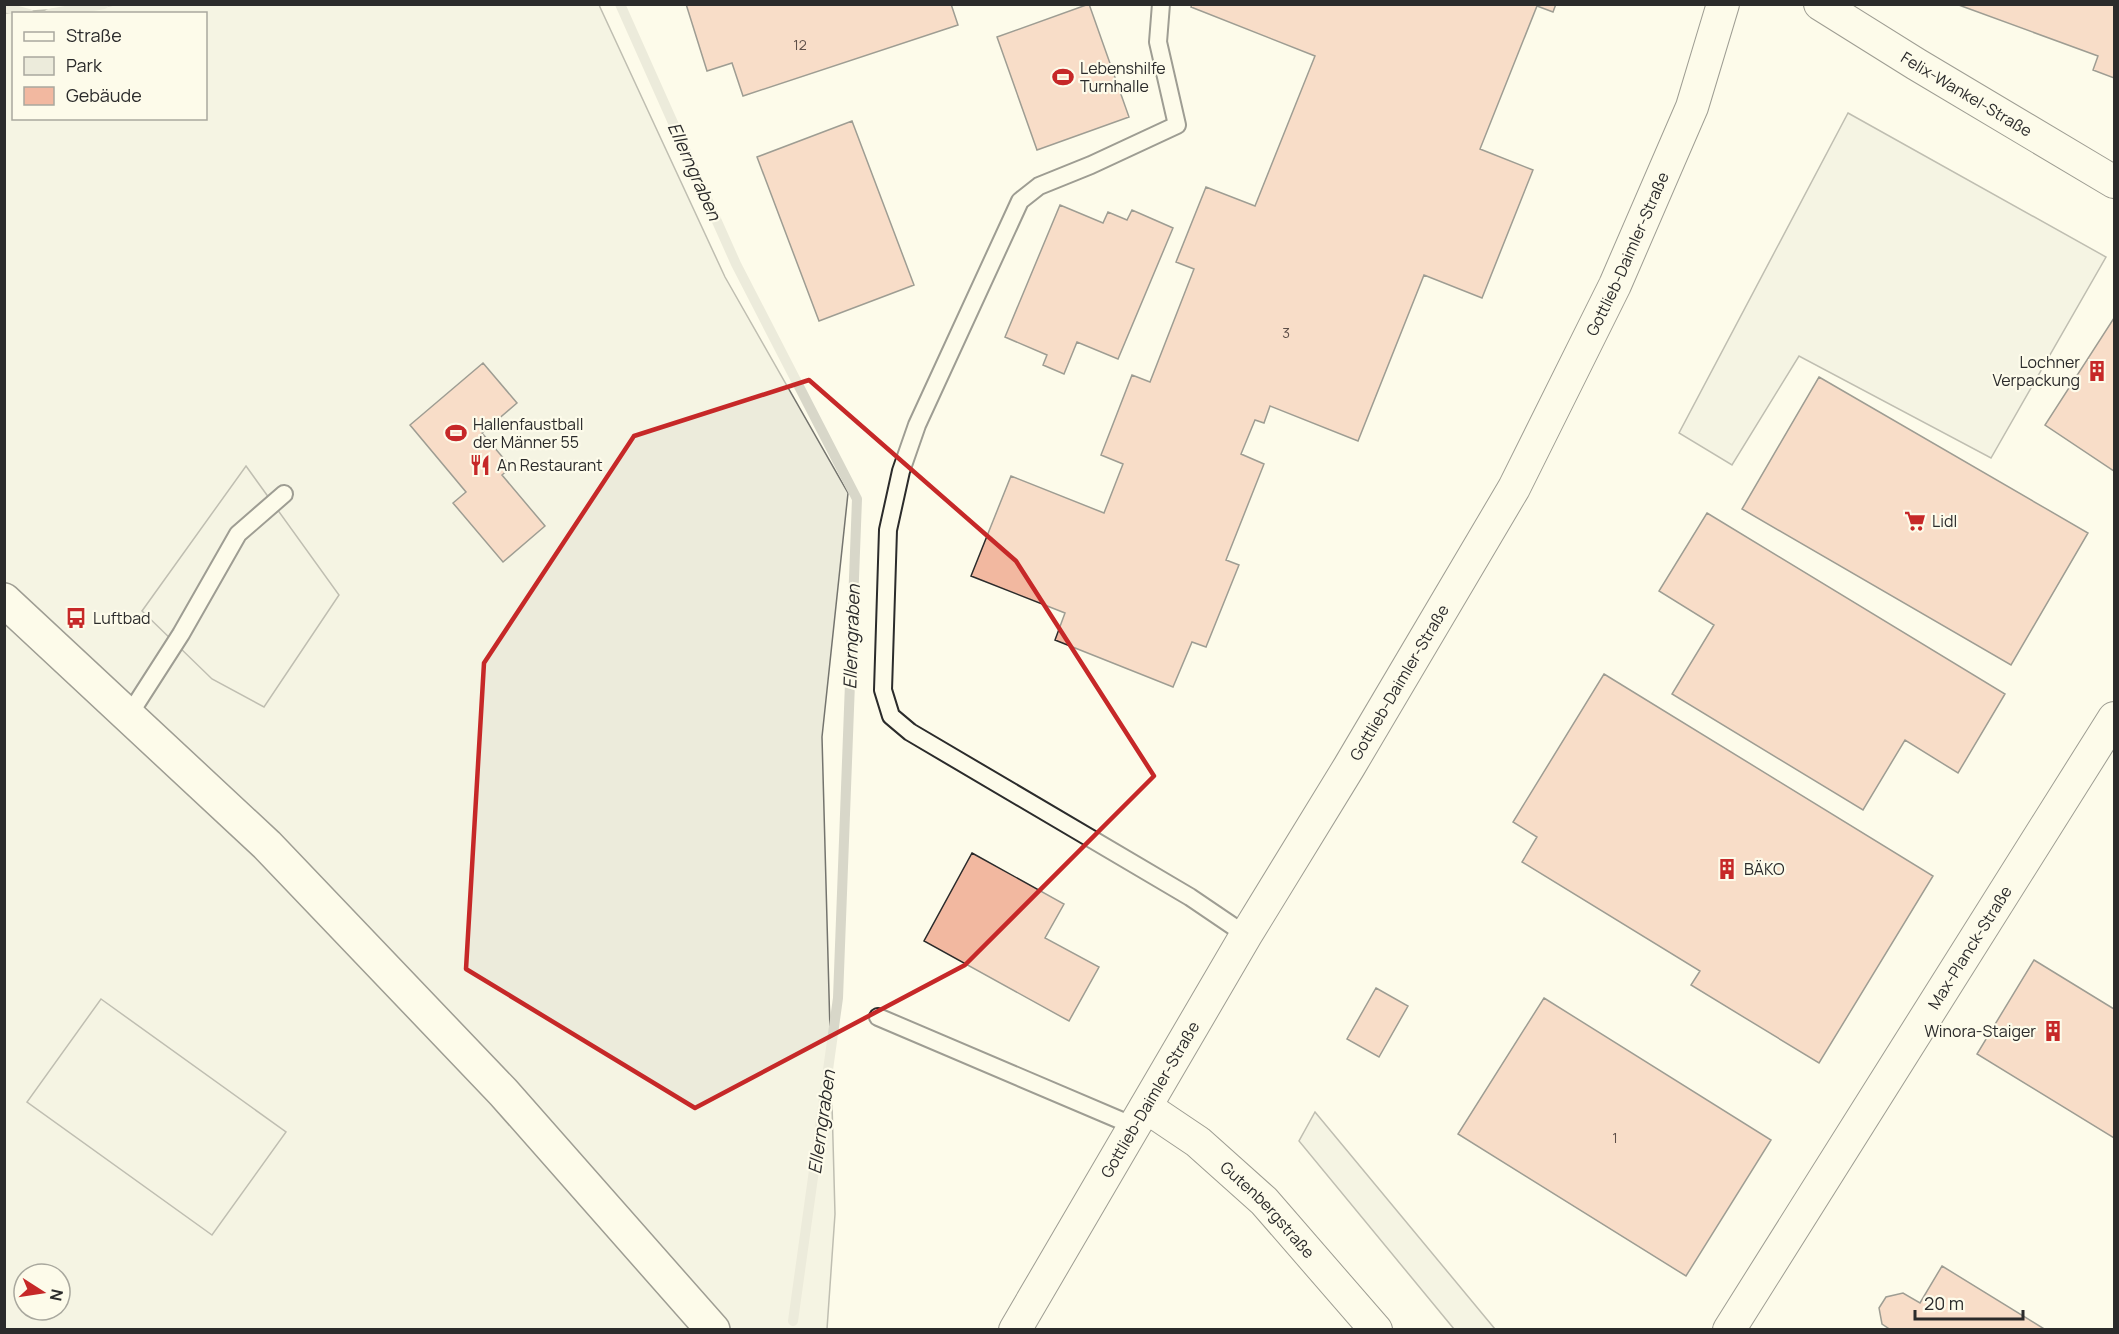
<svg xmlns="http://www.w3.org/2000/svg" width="2119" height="1334" font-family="Manrope,sans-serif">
<rect width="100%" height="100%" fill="#fdfbea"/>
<!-- green -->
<path fill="#ecebdb" stroke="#74746e" stroke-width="1.5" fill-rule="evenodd" d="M130 4 599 5 725 277 848 493 822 737 835 1214 827 1329 5 1330V13ZM14 14H206V118H14ZM24 1274H60V1310H24Z"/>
<!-- parking -->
<path fill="#eceadb" stroke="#74746e" stroke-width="1.5" d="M1848 113 2106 257 1991 458 1799 356 1732 465 1679 433Z
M246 466 339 595 264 707 212 679 142 611Z
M101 999 286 1132 212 1235 27 1102Z
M1315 1112 1495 1329H1454L1299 1141Z"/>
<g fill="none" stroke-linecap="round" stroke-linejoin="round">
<!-- stream -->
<path stroke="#d8d7c9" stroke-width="10" d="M620 4 736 264 857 499 838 998 793 1321
M4 7 29 14
M49 14 104 4"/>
</g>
<!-- building -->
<path fill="#f2b8a0" stroke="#2b2b2b" stroke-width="1.5" d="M686 4H951L958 25 743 96 732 63 707 71Z
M1089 4 1129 117 1037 150 997 37Z
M1192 4H1556L1553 12 1537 6 1480 149 1533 170 1482 298 1424 275 1358 441 1270 406 1264 423 1255 420 1241 454 1264 464 1226 560 1239 565 1206 647 1192 642 1173 687 1055 640 1065 613 971 576 1011 476 1104 513 1123 464 1101 455 1132 375 1150 382 1194 269 1176 262 1206 187 1255 206 1315 56 1191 7Z
M1956 4H2114V78L2093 70 2098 56Z
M852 121 914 285 819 321 757 157Z
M1060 205 1103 223 1108 212 1127 220 1132 210 1173 228 1118 359 1077 342 1064 374 1043 365 1047 355 1005 337Z
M2114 318V471L2045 425Z
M483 363 517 403 482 433 511 467 502 475 545 526 503 562 453 503 466 492 410 425Z
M1819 377 2088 533 2011 665 1742 509Z
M1707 513 2005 694 1958 773 1905 740 1863 810 1672 694 1714 625 1659 591Z
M1604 674 1933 876 1819 1063 1691 985 1700 971 1522 862 1537 837 1513 822Z
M972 853 1064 904 1045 938 1099 967 1069 1021 924 941Z
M2034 960 2114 1009V1138L1977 1054Z
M1376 988 1408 1006 1379 1057 1347 1039Z
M1544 998 1771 1140 1686 1276 1458 1134Z
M1942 1266 2046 1330H1891L1882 1324 1879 1308 1886 1297 1903 1293 1920 1303Z"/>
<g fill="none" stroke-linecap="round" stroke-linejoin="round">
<defs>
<path id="service" d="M1161 4 1158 42 1177 125 1091 165 1039 186 1020 201 917 425 901 471 888 530 883 690 891 716 910 732 1190 897 1246 935
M129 715 181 634 238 534 284 494
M878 1017 1134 1126"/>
<g id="minor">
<path id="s1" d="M1820 4 1916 64 2114 182"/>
<path id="s2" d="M1146 1107 1198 1142 1264 1201 1376 1330"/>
<path id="s3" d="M1015 1330 1246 935 1349 767 1514 488 1615 285 1692 107 1723 4"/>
<path id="s4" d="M1729 1330 2114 718"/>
</g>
<path id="secondary" d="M4 600 267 845 503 1092 713 1330"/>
</defs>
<!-- service casing -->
<use href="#service" stroke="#2b2b2b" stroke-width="20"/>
<!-- minor casing -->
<use href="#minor" stroke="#2b2b2b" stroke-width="34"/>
<!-- secondary casing -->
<use href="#secondary" stroke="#2b2b2b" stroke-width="36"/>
<!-- service -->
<use href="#service" stroke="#fdfbea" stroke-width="16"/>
<!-- minor -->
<use href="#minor" stroke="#fdfbea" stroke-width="32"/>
<!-- secondary -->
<use href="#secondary" stroke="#fdfbea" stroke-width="33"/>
</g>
<!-- marked area -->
<path d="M0 0H2119V1334H0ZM809 380 1016 561 1154 776 965 965 695 1108 466 969 484 663 634 436Z" fill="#fdfbea" fill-opacity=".55" fill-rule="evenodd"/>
<path fill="none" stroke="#c62828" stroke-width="4.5" stroke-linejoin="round" d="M809 380 1016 561 1154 776 965 965 695 1108 466 969 484 663 634 436Z"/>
<!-- icons -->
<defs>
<symbol id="stadium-bare" viewBox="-9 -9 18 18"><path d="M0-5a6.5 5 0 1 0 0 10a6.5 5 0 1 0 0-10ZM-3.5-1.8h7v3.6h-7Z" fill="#c62828" stroke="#fdfbea" stroke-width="2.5" paint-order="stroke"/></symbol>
<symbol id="building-bare" viewBox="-9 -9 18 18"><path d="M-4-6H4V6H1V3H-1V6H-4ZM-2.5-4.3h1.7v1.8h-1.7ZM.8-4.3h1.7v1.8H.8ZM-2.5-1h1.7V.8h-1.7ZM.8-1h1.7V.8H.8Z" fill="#c62828" stroke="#fdfbea" stroke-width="2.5" paint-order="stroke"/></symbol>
<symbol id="restaurant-bare" viewBox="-9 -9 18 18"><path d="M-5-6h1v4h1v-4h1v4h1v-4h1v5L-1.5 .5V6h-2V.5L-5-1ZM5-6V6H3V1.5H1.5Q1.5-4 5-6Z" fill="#c62828" stroke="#fdfbea" stroke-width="2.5" paint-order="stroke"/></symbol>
<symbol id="supermarket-bare" viewBox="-9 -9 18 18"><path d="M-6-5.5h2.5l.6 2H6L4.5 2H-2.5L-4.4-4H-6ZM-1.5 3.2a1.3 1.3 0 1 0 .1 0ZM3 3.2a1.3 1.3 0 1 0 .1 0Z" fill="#c62828" stroke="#fdfbea" stroke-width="2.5" paint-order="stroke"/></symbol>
<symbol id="bus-bare" viewBox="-9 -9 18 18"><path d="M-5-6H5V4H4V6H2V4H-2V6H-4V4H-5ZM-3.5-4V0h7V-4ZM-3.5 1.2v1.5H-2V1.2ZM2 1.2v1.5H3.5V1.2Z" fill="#c62828" stroke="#fdfbea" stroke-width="2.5" paint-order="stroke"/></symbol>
</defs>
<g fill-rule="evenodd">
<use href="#stadium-bare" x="1048" y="62" width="30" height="30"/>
<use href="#building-bare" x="2082" y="356" width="30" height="30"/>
<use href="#stadium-bare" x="441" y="418" width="30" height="30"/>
<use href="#restaurant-bare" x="465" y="450" width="30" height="30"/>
<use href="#supermarket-bare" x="1900" y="506" width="30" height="30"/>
<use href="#bus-bare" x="61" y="603" width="30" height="30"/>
<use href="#building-bare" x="1712" y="854" width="30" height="30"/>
<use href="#building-bare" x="2038" y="1016" width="30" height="30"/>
</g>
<g text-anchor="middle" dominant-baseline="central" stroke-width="4.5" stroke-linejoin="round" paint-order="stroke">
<!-- number labels -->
<g font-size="14" fill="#5d4e48">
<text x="800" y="44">12</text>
<text x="1286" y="332">3</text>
<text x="1615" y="1137">1</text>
</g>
<!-- poi labels -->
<g font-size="16" fill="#2b2b2b" stroke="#fdfbea" text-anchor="start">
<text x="1080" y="68">Lebenshilfe<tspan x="1080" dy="18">Turnhalle</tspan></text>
<text x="2080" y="362" text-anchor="end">Lochner<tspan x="2080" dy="18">Verpackung</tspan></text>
<text x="473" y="424">Hallenfaustball<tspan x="473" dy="18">der Männer 55</tspan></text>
<text x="497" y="465">An Restaurant</text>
<text x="1932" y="521">Lidl</text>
<text x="93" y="618">Luftbad</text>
<text x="1744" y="869">BÄKO</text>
<text x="2036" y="1031" text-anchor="end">Winora-Staiger</text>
</g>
<!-- street labels -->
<g font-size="16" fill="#2b2b2b" stroke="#fdfbea">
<text stroke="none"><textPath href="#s1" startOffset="172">Felix-Wankel-Straße</textPath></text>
<text stroke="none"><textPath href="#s3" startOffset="1239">Gottlieb-Daimler-Straße</textPath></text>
<text stroke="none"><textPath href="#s3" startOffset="753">Gottlieb-Daimler-Straße</textPath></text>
<text stroke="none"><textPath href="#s4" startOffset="452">Max-Planck-Straße</textPath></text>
<text stroke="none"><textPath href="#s3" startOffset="267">Gottlieb-Daimler-Straße</textPath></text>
<text stroke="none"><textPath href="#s2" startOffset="160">Gutenbergstraße</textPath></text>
</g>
<!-- water labels -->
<g font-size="18" font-style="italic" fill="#2b2b2b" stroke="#fdfbea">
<text transform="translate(695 171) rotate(66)">Ellerngraben</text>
<text transform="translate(851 637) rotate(-88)">Ellerngraben</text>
<text transform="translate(821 1122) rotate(-82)">Ellerngraben</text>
</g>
</g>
<!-- border -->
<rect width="2119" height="1334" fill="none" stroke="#2b2b2b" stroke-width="12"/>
<!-- legend -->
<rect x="12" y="12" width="195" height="108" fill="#fdfbea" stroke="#a9a89e" stroke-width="1.5"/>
<rect x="24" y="32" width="30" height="9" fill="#fdfbea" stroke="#a9a89e" stroke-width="1.5"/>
<text x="66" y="42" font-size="18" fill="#2b2b2b">Straße</text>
<rect x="24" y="57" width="30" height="18" fill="#ecebdb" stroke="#a9a89e" stroke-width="1.5"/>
<text x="66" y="72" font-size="18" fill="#2b2b2b">Park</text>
<rect x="24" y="87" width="30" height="18" fill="#f2b8a0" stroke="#a9a89e" stroke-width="1.5"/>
<text x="66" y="102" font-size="18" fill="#2b2b2b">Gebäude</text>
<!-- north arrow -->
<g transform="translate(42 1292) rotate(102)"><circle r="28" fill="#fdfbea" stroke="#a9a89e" stroke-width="1.5"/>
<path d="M0-4.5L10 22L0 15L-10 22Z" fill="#c62828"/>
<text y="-9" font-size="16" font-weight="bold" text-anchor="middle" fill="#2b2b2b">N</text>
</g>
<!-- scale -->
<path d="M1915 1310v9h108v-9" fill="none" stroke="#2b2b2b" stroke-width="3"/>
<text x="1924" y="1310" font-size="18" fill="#2b2b2b" stroke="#fdfbea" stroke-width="4.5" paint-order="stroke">20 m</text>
</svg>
